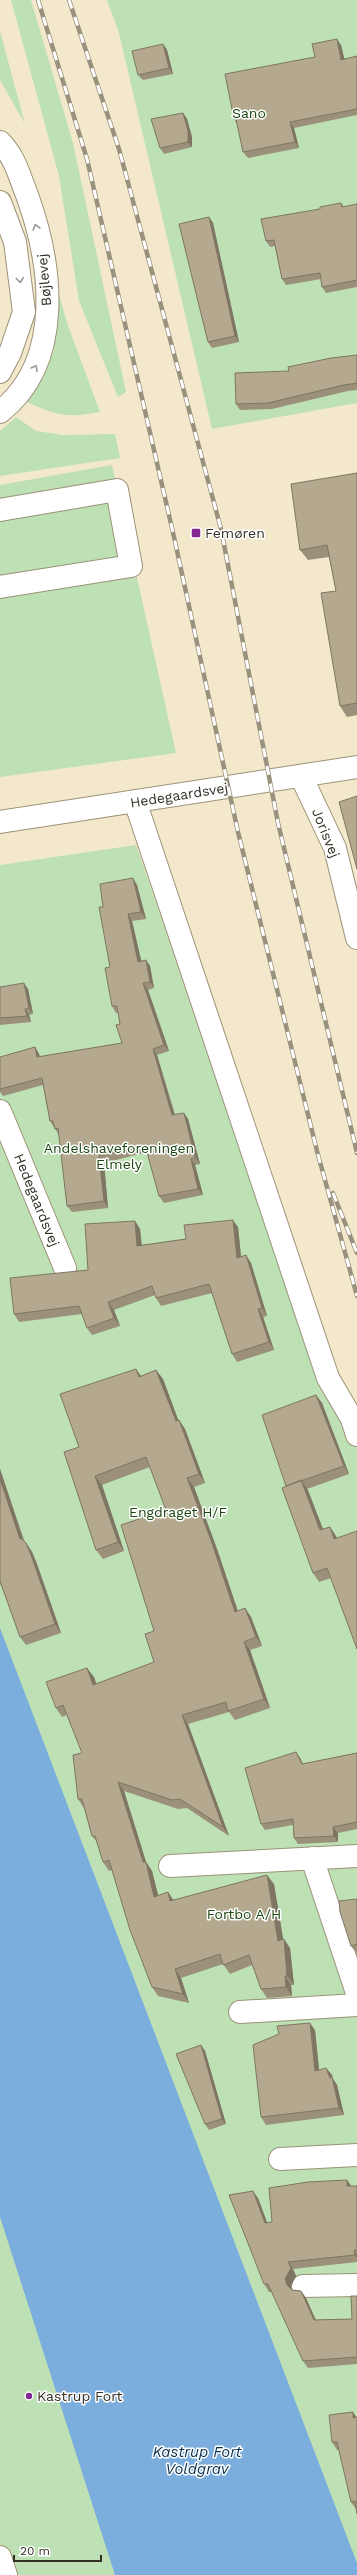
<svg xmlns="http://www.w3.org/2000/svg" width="357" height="2575" font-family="'Work Sans',sans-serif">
<rect width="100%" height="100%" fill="#f4e8cc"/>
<!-- green -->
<path fill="#bde0b5" d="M11 0H31L73 143 126 392 118 397 79 301 59 176Z
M107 0H357V403L212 429 119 33Z
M0 31 25 124 0 80Z
M58 291 67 323 100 412C66 418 58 416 27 402L44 377 54 349Z
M16 417 36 431 63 435 115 434 120 458 0 476V431Z
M112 465 176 753 0 777V485Z
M136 845 316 1360 357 1430V2575H0V865Z"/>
<!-- water -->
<path fill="#7caedd" d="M0 1628 357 2563V2575H115L0 2217Z"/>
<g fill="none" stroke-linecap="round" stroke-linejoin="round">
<defs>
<path id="minor" d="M0 142C15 157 19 175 27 195 52 264 65 361 0 412
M0 202 15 242 24 312 10 353 0 372
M0 510 117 490 131 566 0 587
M301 776 335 848 357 938
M135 801 328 1378 352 1419 357 1435
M0 822 357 767
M0 1111 65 1268
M312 1858 357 1993
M170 1866 357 1856
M240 2012 357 2005
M280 2159 357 2155
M303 2286 357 2285
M0 2557 6 2575"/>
</defs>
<!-- minor casing -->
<use href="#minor" stroke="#9c9277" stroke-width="24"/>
<!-- minor -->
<use href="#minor" stroke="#fff" stroke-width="22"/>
<defs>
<path id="rail" d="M38 0 87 159 174 537 238 832 317 1151 357 1296
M69 0 119 149 221 529 278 823 357 1153
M333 1193 357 1253"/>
</defs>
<!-- rail casing -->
<use href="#rail" stroke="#99917d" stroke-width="4.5"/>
<!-- rail -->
<use href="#rail" stroke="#fff" stroke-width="3" stroke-dasharray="9" stroke-linecap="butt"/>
</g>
<!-- wall -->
<path fill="#9b917a" d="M163 44 167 50 173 74 143 80 138 75Z
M341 45 344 59 357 56V115L294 128 299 148 248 158 243 152 237 124 234 119 315 57Z
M183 113 187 119 192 137V147L164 154 160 148Z
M341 203 344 207 357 204V287L326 293 322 287 321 279 286 285 282 279 275 246 270 247 266 241 320 209Z
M209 217 213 223 239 342 212 348 208 342Z
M357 355V390L348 391 272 409 240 410 236 404 289 371Z
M357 473V715L347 717 340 706 336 591 329 557 308 560 300 550Z
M137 885 146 919 132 921 141 961 146 960 150 966 154 988 148 990 169 1051 157 1055 175 1114 184 1113 188 1119 200 1164 195 1165 203 1195 164 1203 159 1196 147 1152 104 1163 108 1208 72 1212 67 1206 59 1135 50 1121 43 1085 3 1096 0 1092V1057L35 1047 39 1054 40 1057 122 1043 120 1024 118 1013H116L112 1006 110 967 103 907Z
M0 987 28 989 33 1014 29 1015 31 1022 0 1025Z
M135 1221 140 1229 142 1245 186 1239 238 1227 241 1257 251 1263 267 1316 263 1317 274 1350 237 1362 232 1354 212 1293 161 1306 156 1298 155 1295 114 1310 120 1326 92 1335 87 1328 82 1314 19 1322 14 1314 88 1270Z
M136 1369 141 1376 156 1370 163 1379 178 1420H179L185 1429 205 1483 194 1487 217 1549 238 1611 245 1608 251 1617 262 1646 250 1650 270 1708 235 1720 229 1712 188 1724 229 1836 187 1808 178 1809 124 1791 146 1862 152 1871 158 1896 168 1892 173 1900 274 1884 283 1940 290 1948 294 1985H291L292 1996 267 1998 261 1989 252 1965 230 1974 223 1964 181 1978 189 2003 158 1996 152 1987 112 1870 109 1871 103 1862 97 1842 92 1836 84 1808 78 1799 82 1753 67 1715 62 1717 56 1708 94 1677 96 1684 154 1662V1631L166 1510 150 1467 102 1485 124 1551 103 1559 96 1550 79 1447Z
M316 1395 322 1403 349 1474 307 1489 323 1529 330 1527 337 1538 331 1578 319 1582 313 1573 286 1486Z
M0 1469 24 1540 32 1552 37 1564 61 1633 26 1645 20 1637 2 1587 0 1584Z
M296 1752 300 1758 303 1764 357 1753V1829L338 1833V1842L298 1844 294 1838 293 1825 265 1830 261 1824Z
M357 1899V1954L351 1946Z
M315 2030 319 2070 326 2068 332 2075 333 2079 337 2085 344 2115 266 2125 261 2117Z
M201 2045 205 2051 226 2124 209 2130 205 2124Z
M347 2180 351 2186H357V2262L293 2269 296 2276 291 2286 292 2290 301 2291 306 2298 316 2320 352 2319 357 2296V2364L308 2368 303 2361 272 2292H269L264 2284 258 2198 267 2223 272 2222Z
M353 2412 356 2509 351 2502 339 2450H337L332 2442Z"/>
<!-- shaded-wall -->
<path fill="#7e7663" d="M337 39 341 45 346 65 341 60Z
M163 44 167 50 173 74 169 68Z
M183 113 187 119 192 137V147L188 142Z
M290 122 294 128 299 148 295 142Z
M209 217 213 223 239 342 235 336Z
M133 878 137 885 146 919 141 912Z
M128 914 132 921 143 968 138 962Z
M146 960 150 966 154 988 150 982Z
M24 983 28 989 33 1014 29 1008Z
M143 983 148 990 169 1051 164 1045Z
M25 1009 29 1015 31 1022 27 1016Z
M35 1047 39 1054 42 1063 37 1057Z
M153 1049 157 1055 176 1121 172 1115Z
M184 1113 188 1119 200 1164 195 1157Z
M99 1156 104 1163 108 1208 104 1201Z
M191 1159 195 1165 203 1195 198 1189Z
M233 1220 238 1227 242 1266 237 1258Z
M135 1221 140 1229 142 1253 137 1246Z
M246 1255 251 1263 267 1316 262 1308Z
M108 1302 114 1310 120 1326 114 1318Z
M258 1309 263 1317 274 1350 269 1342Z
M136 1369 142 1378 139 1377Z
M156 1370 163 1379 182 1430 176 1421Z
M316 1395 322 1403 349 1474 344 1466Z
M179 1420 185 1429 205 1483 199 1474Z
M0 1469 26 1548 20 1539 0 1479Z
M95 1476 102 1485 124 1551 118 1542Z
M187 1478 194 1487 217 1549 241 1621 235 1612Z
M301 1480 308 1490 327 1540 320 1530Z
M330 1527 336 1536 340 1548 334 1539Z
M26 1543 32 1552 37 1564 61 1633 55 1624Z
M245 1608 251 1617 262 1646 256 1637Z
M244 1642 250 1650 270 1708 264 1699Z
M87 1668 94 1677 100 1694 93 1685Z
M182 1715 188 1724 229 1836 223 1827Z
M296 1752 300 1758 306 1770 302 1764Z
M118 1782 124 1791 146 1862 152 1871 161 1906 154 1897Z
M333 1827 338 1833V1842L334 1836Z
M267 1875 274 1884 285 1950 278 1941Z
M168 1892 174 1901H170Z
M284 1939 290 1948 294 1985 287 1976Z
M175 1969 181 1978 189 2003 183 1994Z
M285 1976 291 1985 292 1996 286 1987Z
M310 2023 315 2030 320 2079 315 2071Z
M201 2045 205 2051 226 2124 222 2119Z
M326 2068 332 2075 333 2079 337 2085 344 2115 339 2108Z
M347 2180 352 2187 347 2186Z
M253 2191 258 2198 270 2230 265 2223Z
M354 2250 357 2255V2258L355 2255Z
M288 2262 293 2269 296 2276 291 2286 292 2292 287 2285 285 2279Z
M301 2291 306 2298 319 2328 314 2320Z
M353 2412 357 2418H353Z"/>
<!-- building -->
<path fill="#b4a98e" stroke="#7e7663" d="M337 39 341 60 357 56V109L290 122 295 142 243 152 236 119H234L225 74 315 57 312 44Z
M163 44 169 68 138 75 132 51Z
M183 113 188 131V142L160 148 151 119Z
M341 203 342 207 357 204V280L322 287 320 273 282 279 274 240 266 241 261 219 320 209V207Z
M209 217 235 336 208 342 179 224Z
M357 355V383L344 385 268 403 236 404 235 373 289 371 288 367 331 358Z
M357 473V703L340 706 321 593 336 591 327 545 300 550 291 484Z
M357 796V869L339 802Z
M133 878 141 912 128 914 138 962 146 960 150 982 143 983 164 1045 153 1049 172 1115 184 1113 195 1157 191 1159 198 1189 159 1196 145 1145 99 1156 104 1201 67 1206 58 1128 55 1129 53 1121H50L42 1078 0 1089V1057L35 1047 37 1057 122 1043 116 1025 120 1024 117 1006H112L105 968 110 967 99 907H103L100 884Z
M24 983 29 1008 25 1009 27 1016 0 1018V987Z
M233 1220 237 1258 246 1255 262 1308 258 1309 269 1342 232 1354 209 1284 156 1298 152 1286 108 1302 114 1318 87 1328 79 1306 14 1314 10 1278 88 1270 85 1224 135 1221 137 1246 186 1239 184 1225Z
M136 1369 139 1377 156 1370 176 1421 179 1420 199 1474 187 1478 211 1540 235 1612 245 1608 256 1637 244 1642 264 1699 228 1711 226 1702 182 1715 223 1827 180 1799 172 1800 118 1782 143 1862H146L154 1897 168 1892 170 1901 267 1875 278 1941 284 1939 287 1976H285L286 1987 261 1989 249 1955 223 1965 220 1954 175 1969 183 1994 152 1987 130 1930 109 1860 103 1862 95 1836H92L82 1799H78L73 1755 82 1753 63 1705 56 1708 46 1682 87 1668 93 1685 154 1662 145 1634 154 1631 121 1525 166 1510 146 1457 95 1476 118 1542 96 1550 64 1452 79 1447 60 1394Z
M316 1395 344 1466 286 1486 262 1415Z
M0 1479 20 1539H22L26 1543 31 1555 55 1624 20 1637 0 1581Z
M301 1480 320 1530 330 1527 334 1539 357 1531V1649L327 1568 313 1573 282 1488Z
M296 1752 302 1764 357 1753V1822L333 1827 334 1836 294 1838 293 1819 261 1824 245 1768Z
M357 1899V1944L351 1946 340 1912 339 1901Z
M310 2023 315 2071 326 2068 330 2078 332 2077 339 2108 261 2117 253 2045 279 2034 277 2026Z
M201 2045 222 2119 205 2124 176 2054Z
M347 2180V2186H357V2250H354L355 2255 288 2262 291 2268 285 2279 287 2285 292 2290 301 2291 314 2320 352 2319 351 2296H357V2357L303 2361 268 2284H264L229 2195 253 2191 265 2223 272 2222 269 2188 308 2182Z
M353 2412V2418L357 2417V2514L355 2501 351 2502 337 2442H332L329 2415Z"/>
<!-- one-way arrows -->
<defs><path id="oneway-chevron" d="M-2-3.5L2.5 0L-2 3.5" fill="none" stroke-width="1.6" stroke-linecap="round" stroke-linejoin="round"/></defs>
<g stroke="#999792">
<use href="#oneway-chevron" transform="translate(36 227) rotate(-105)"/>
<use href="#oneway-chevron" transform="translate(20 280) rotate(83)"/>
<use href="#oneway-chevron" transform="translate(35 368) rotate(-59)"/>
</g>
<!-- markers -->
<g fill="#832792" stroke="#fff" stroke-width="1.5">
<rect x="191" y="528" width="10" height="10" rx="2"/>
<circle cx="29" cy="2396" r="4"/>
</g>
<g text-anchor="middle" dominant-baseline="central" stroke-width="3" stroke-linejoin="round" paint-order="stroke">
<!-- park labels -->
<g font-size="14" fill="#1d4611" stroke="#fff">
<text x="249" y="113">Sano</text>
<text x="119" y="1148">Andelshaveforeningen<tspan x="119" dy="16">Elmely</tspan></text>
<text x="178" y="1512">Engdraget H/F</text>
<text x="244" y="1914">Fortbo A/H</text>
</g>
<!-- street labels -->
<g font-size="14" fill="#332f24" stroke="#fff">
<text transform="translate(44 280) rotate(-95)">Bøjlevej</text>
<text transform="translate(179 795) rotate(-9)">Hedegaardsvej</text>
<text transform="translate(326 833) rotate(68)">Jorisvej</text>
<text transform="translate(37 1200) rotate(68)">Hedegaardsvej</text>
</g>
<!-- poi labels -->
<g font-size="14" fill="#332f24" stroke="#fff" text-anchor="start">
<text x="205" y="533">Femøren</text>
<text x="37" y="2396">Kastrup Fort</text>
</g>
<!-- water labels -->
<g font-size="15" font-style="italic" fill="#072f4e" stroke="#fff">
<text x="197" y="2452">Kastrup Fort<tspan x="197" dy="17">Voldgrav</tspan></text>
</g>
</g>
<!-- scale -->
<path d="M14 2555v6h87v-6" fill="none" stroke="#332f24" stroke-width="2"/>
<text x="20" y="2555" font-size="12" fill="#332f24" stroke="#ffffff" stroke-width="3" paint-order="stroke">20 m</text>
</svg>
